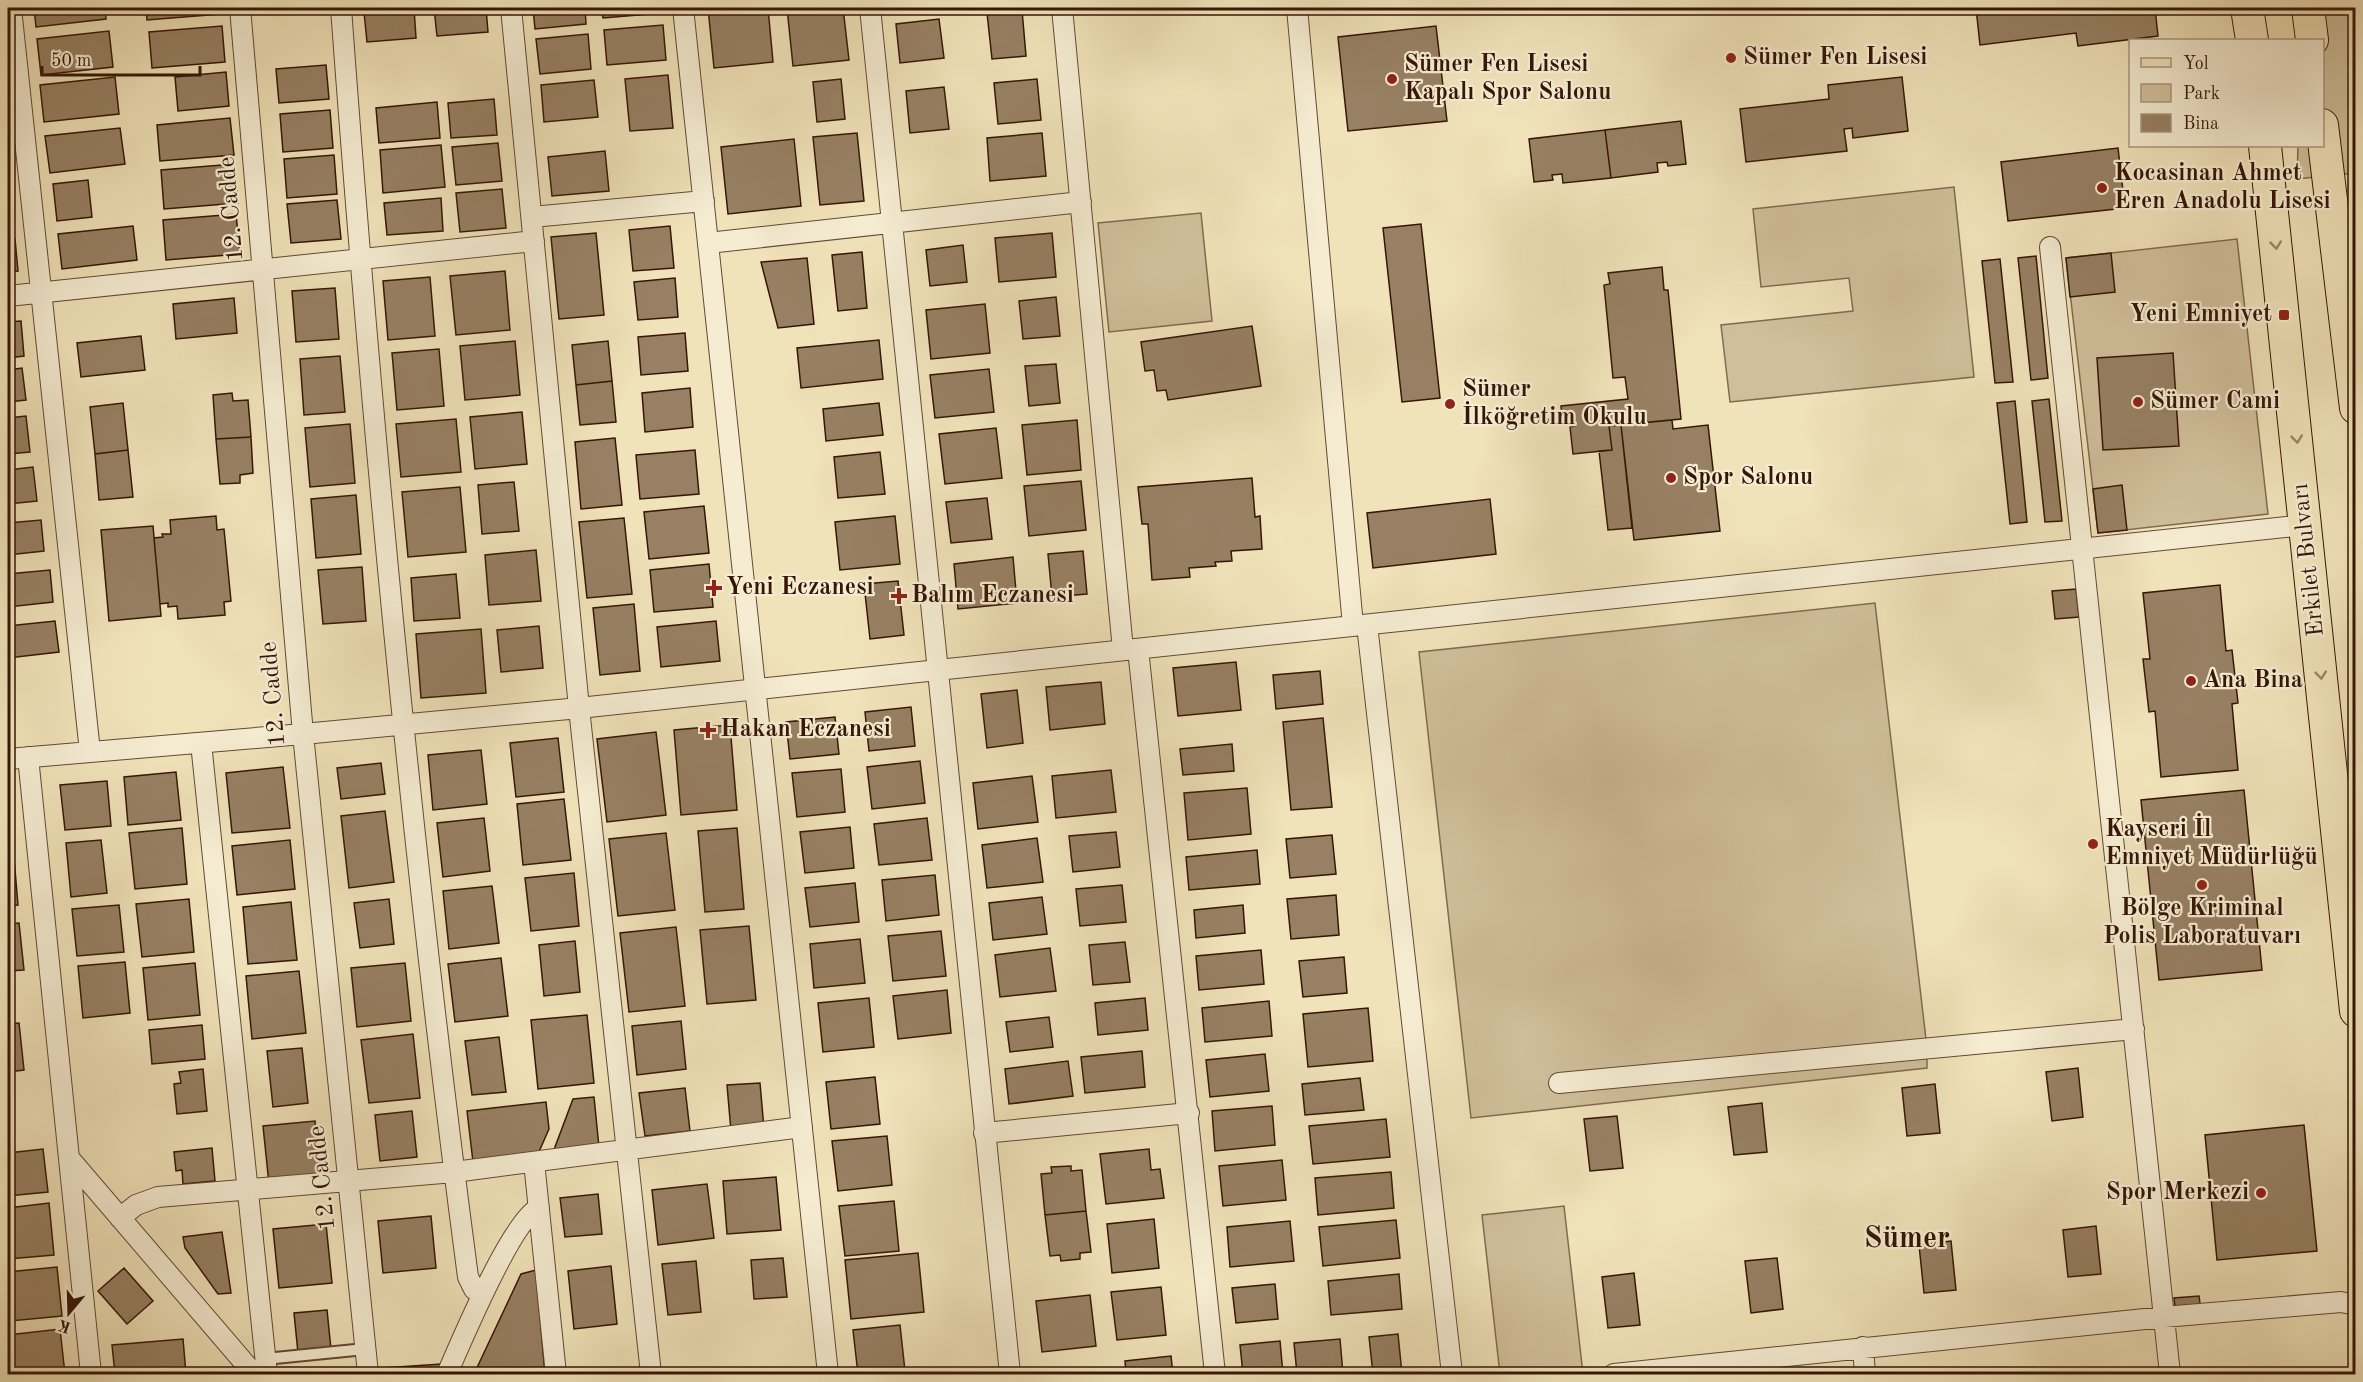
<svg xmlns="http://www.w3.org/2000/svg" width="2363" height="1382" font-family="'Old Standard TT',serif">
<rect width="100%" height="100%" fill="#f0e2b9"/>
<filter id="stains"><feTurbulence type="fractalNoise" baseFrequency=".00333" numOctaves="4"/><feColorMatrix values="0 0 0 0 .2 0 0 0 0 .09 0 0 0 0 .02 0 0 0 .5 -.17"/></filter>
<radialGradient id="worn" r=".72"><stop offset=".6" stop-color="#630" stop-opacity="0"/><stop offset="1" stop-color="#630" stop-opacity=".3"/></radialGradient>
<!-- green -->
<path fill="#d0bf9b" stroke="#836a50" stroke-width="1.5" d="M2301 8H2355V173L2297 179 2298 146H2322V40Z
M1954 187 1974 377 1730 402 1721 325 1853 311 1849 278 1761 287 1753 209Z
M1201 213 1212 321 1109 332 1098 223Z
M2237 239 2268 514 2098 533 2066 258Z
M1875 603 1927 1048V1068L1471 1118 1419 652Z
M1564 1206 1583 1374H1500L1482 1215Z"/>
<!-- building -->
<path fill="#978063" stroke="#361606" stroke-width="1.5" d="M34 8H105L106 19 36 27Z
M146 8H220L221 14 147 20Z
M414 8 416 38 367 42 364 12Z
M434 8H486L488 32 437 36Z
M533 8H585L586 24 535 29Z
M601 8H661L662 13 603 18Z
M708 8H768L773 62 714 68Z
M787 8H843L849 60 793 66Z
M1976 8H2155L2158 36 2078 46 2076 33 1980 45Z
M1022 10 1026 56 992 59 987 13Z
M939 19 944 58 900 63 896 24Z
M663 25 666 60 607 65 604 30Z
M222 26 225 62 152 68 149 32Z
M1436 26 1447 121 1348 131 1338 37Z
M109 31 113 67 41 75 37 39Z
M588 34 591 69 540 74 536 39Z
M326 65 329 99 279 103 276 69Z
M226 72 229 106 178 111 175 77Z
M668 75 673 128 630 131 625 79Z
M115 77 119 114 44 122 40 85Z
M1902 77 1908 131 1853 138 1852 128 1844 129 1847 151 1746 162 1740 109 1829 99 1828 85Z
M841 79 845 119 817 122 813 82Z
M1037 79 1041 120 998 124 994 83Z
M594 80 598 117 544 122 541 85Z
M944 87 949 129 910 133 906 91Z
M494 99 497 135 451 138 448 103Z
M437 102 440 138 379 143 376 108Z
M330 110 333 148 283 152 280 114Z
M230 118 234 155 160 161 157 125Z
M1681 121 1686 164 1668 166 1667 162 1657 163 1658 172 1611 178 1605 130Z
M120 128 125 164 50 173 45 136Z
M1605 130 1611 178 1563 183 1562 174 1552 175 1553 180 1534 182 1529 139Z
M857 133 864 201 820 205 813 137Z
M1042 133 1046 176 990 181 987 138Z
M794 139 801 206 728 214 721 147Z
M498 143 502 181 456 185 452 147Z
M441 145 445 187 383 193 380 150Z
M2118 148 2125 208 2008 221 2001 162Z
M605 151 609 191 552 196 548 157Z
M334 155 337 194 287 198 284 159Z
M234 164 238 203 164 209 161 170Z
M88 180 92 217 57 221 53 184Z
M502 189 506 228 460 232 456 193Z
M8 191H10L13 226H8Z
M441 198 443 231 387 235 384 203Z
M337 200 341 239 291 243 287 204Z
M236 214 240 254 166 260 163 220Z
M1421 224 1440 398 1402 402 1383 228Z
M133 226 137 260 62 269 58 234Z
M670 226 674 268 633 271 629 230Z
M596 233 604 315 559 319 551 237Z
M1052 233 1056 277 999 282 995 238Z
M15 239 18 271 8 272V240Z
M963 245 967 282 930 286 926 250Z
M862 252 867 308 838 311 832 255Z
M2111 253 2115 292 2070 297 2066 258Z
M2036 256 2048 378 2031 380 2018 258Z
M807 258 814 324 778 328 761 262Z
M2000 259 2013 382 1995 383 1982 261Z
M1662 267 1664 290H1668L1681 419 1609 426 1612 450 1573 454 1570 427 1575 426 1574 419 1562 420 1561 406 1628 399 1625 377 1613 378 1604 285 1610 284 1608 273Z
M505 271 510 330 456 335 450 276Z
M430 277 435 336 388 340 383 281Z
M675 278 678 317 638 320 634 282Z
M335 288 339 339 296 342 292 291Z
M1056 297 1060 336 1023 339 1019 301Z
M234 298 237 333 176 339 173 304Z
M985 304 990 353 931 359 926 310Z
M21 321 24 356 8 358V322Z
M1252 326 1261 386 1168 400 1166 390 1157 391 1154 370 1145 371 1141 342Z
M685 333 688 371 641 375 638 337Z
M141 336 145 370 81 377 77 343Z
M879 340 883 379 801 388 797 348Z
M515 341 520 395 465 400 460 346Z
M608 341 612 381 576 385 572 345Z
M439 349 444 406 397 410 392 353Z
M2173 353 2179 446 2103 450 2097 358Z
M340 356 345 412 304 415 300 359Z
M1056 364 1060 403 1029 406 1025 366Z
M22 368 26 400 8 402V370Z
M989 369 994 412 935 418 930 375Z
M612 381 616 422 580 425 576 385Z
M690 388 693 427 645 432 642 393Z
M232 393 233 401 248 400 251 437 216 439 213 395Z
M2049 399 2062 521 2045 522 2032 401Z
M2015 401 2027 522 2010 524 1997 403Z
M123 403 128 450 95 454 90 407Z
M879 403 883 435 826 441 823 409Z
M522 412 527 464 475 469 470 417Z
M26 416 30 452 8 454V418Z
M456 419 461 472 401 477 396 424Z
M1077 420 1081 470 1027 475 1022 425Z
M1672 420 1673 429 1708 425 1720 531 1634 540 1621 425Z
M350 424 355 483 310 487 305 428Z
M1621 425 1632 528 1608 530 1599 451 1612 450 1609 426Z
M996 428 1002 478 945 484 939 434Z
M251 437 253 473 240 475V483L220 484 216 439Z
M615 438 622 505 581 509 575 442Z
M128 450 133 497 99 500 95 454Z
M695 450 699 494 640 499 636 455Z
M880 452 885 494 838 498 834 457Z
M33 467 37 501 8 504V470Z
M1252 478 1255 517 1260 516 1262 549 1231 551 1232 561 1215 562 1216 566 1189 568 1190 577 1152 580 1148 524H1142L1138 487Z
M1081 481 1086 530 1029 536 1024 486Z
M514 482 519 531 482 534 478 485Z
M2122 485 2127 530 2098 533 2093 489Z
M460 487 466 552 408 557 402 492Z
M356 495 361 554 316 558 311 499Z
M987 498 992 539 951 543 946 502Z
M1490 499 1496 554 1373 568 1367 513Z
M704 506 709 553 649 559 644 512Z
M216 516 217 530 224 529 231 601 224 602 225 615 178 619 177 606 168 607V603L160 604 154 538 163 537 162 534H171L170 520Z
M895 516 900 564 840 570 835 522Z
M624 518 632 594 587 598 579 522Z
M41 520 44 551 8 555V523Z
M153 526 161 616 109 621 101 530Z
M536 550 541 601 489 605 485 555Z
M1083 551 1087 594 1052 597 1048 554Z
M1013 557 1017 603 958 609 954 564Z
M709 564 713 607 654 612 650 570Z
M362 567 366 621 323 624 318 570Z
M50 570 53 602 8 607V574Z
M456 574 460 618 414 621 411 578Z
M898 581 904 635 870 639 864 584Z
M2220 585 2226 651 2232 650 2238 703 2232 704 2238 770 2161 777 2155 711 2149 712 2143 659H2150L2143 593Z
M2076 589 2079 617 2055 619 2052 591Z
M634 604 640 671 600 675 593 608Z
M55 621 59 652 8 658V626Z
M716 621 720 661 661 667 657 627Z
M539 626 543 668 501 672 497 630Z
M481 629 486 693 421 698 416 634Z
M1236 662 1241 710 1178 716 1173 668Z
M1320 671 1323 704 1276 709 1273 675Z
M1101 682 1105 724 1050 730 1046 687Z
M1017 690 1023 743 987 748 981 694Z
M911 707 915 746 869 751 865 712Z
M835 717 839 754 790 759 786 722Z
M1323 718 1332 807 1291 810 1283 722Z
M730 725 737 810 681 815 674 730Z
M656 732 666 815 607 822 597 739Z
M558 738 564 792 516 797 510 743Z
M1232 744 1234 771 1183 775 1180 749Z
M481 750 487 804 433 810 428 755Z
M920 761 925 803 872 809 867 767Z
M381 763 385 794 341 799 337 768Z
M283 767 290 828 232 833 226 773Z
M841 769 845 812 797 817 792 773Z
M1111 770 1116 812 1056 818 1052 776Z
M176 772 181 820 128 825 124 777Z
M1032 776 1038 822 978 829 973 783Z
M107 781 111 826 65 830 60 785Z
M1247 788 1251 834 1188 840 1184 793Z
M2244 790 2262 970 2159 980 2141 800Z
M8 791 14 839H8Z
M564 799 571 860 523 865 517 804Z
M385 811 394 882 349 888 341 816Z
M484 818 490 871 443 877 437 823Z
M927 818 932 860 879 865 874 824Z
M850 827 854 868 805 873 800 832Z
M182 828 187 884 135 889 129 833Z
M737 828 744 909 705 912 698 831Z
M1116 832 1120 867 1073 872 1069 836Z
M666 833 675 910 618 916 609 839Z
M1332 835 1336 874 1290 878 1286 839Z
M1037 838 1043 882 987 888 982 845Z
M101 840 107 893 71 897 66 843Z
M290 840 295 889 237 895 232 846Z
M1257 850 1260 884 1189 890 1186 857Z
M14 858 18 905 8 906V859Z
M574 873 579 926 531 931 525 878Z
M935 875 939 915 886 921 882 880Z
M855 883 859 922 810 927 805 888Z
M1122 885 1126 922 1080 926 1076 889Z
M492 886 499 943 449 949 443 891Z
M1336 895 1339 935 1291 939 1287 899Z
M1042 897 1047 934 993 940 989 903Z
M189 899 194 952 142 957 136 904Z
M389 899 394 944 360 948 354 903Z
M291 902 297 960 248 964 243 907Z
M119 905 124 952 77 956 72 909Z
M1243 905 1245 933 1196 938 1194 910Z
M19 923 24 970 8 971V924Z
M749 926 756 1000 707 1004 700 930Z
M676 927 685 1006 629 1012 620 933Z
M941 931 946 976 893 981 888 936Z
M860 939 865 983 814 988 810 944Z
M575 941 580 992 544 996 539 945Z
M1125 942 1130 982 1093 985 1089 945Z
M1050 948 1056 991 1000 997 995 955Z
M1261 950 1264 984 1199 990 1196 956Z
M1344 957 1347 993 1303 997 1299 961Z
M501 958 508 1016 455 1022 448 964Z
M125 962 130 1013 83 1018 78 966Z
M195 963 200 1015 148 1020 143 968Z
M405 963 411 1021 357 1027 351 968Z
M299 971 306 1033 252 1039 246 976Z
M947 990 951 1033 898 1039 893 996Z
M869 998 874 1047 823 1052 818 1003Z
M1145 998 1148 1030 1098 1035 1095 1003Z
M1269 1001 1272 1036 1205 1042 1202 1008Z
M1368 1008 1373 1061 1308 1067 1303 1014Z
M587 1015 594 1083 538 1089 531 1020Z
M1049 1017 1053 1047 1010 1052 1006 1022Z
M681 1021 686 1069 637 1075 632 1026Z
M19 1023 24 1070 8 1072V1024Z
M202 1025 205 1059 152 1064 149 1030Z
M413 1034 420 1098 369 1103 361 1040Z
M499 1037 506 1092 472 1095 465 1041Z
M302 1048 308 1103 273 1107 267 1051Z
M1142 1051 1145 1087 1085 1093 1081 1057Z
M1265 1054 1269 1091 1210 1097 1206 1060Z
M1068 1061 1073 1096 1009 1104 1005 1069Z
M2078 1068 2083 1117 2052 1121 2046 1072Z
M203 1069 207 1111 177 1114 174 1084 181 1083 179 1072Z
M875 1077 880 1124 831 1129 826 1082Z
M1360 1078 1364 1110 1305 1115 1302 1084Z
M760 1083 764 1129 731 1131 727 1085Z
M1935 1084 1940 1133 1907 1136 1902 1088Z
M685 1088 690 1131 645 1136 639 1093Z
M594 1097 599 1147 555 1152V1147L573 1099Z
M546 1102 549 1129 538 1154 473 1162 467 1111Z
M1762 1103 1767 1152 1734 1155 1728 1107Z
M1272 1106 1275 1145 1215 1151 1212 1111Z
M412 1111 417 1157 380 1161 375 1115Z
M1617 1116 1623 1168 1590 1171 1584 1119Z
M1386 1119 1390 1157 1313 1164 1309 1126Z
M315 1121 321 1179 269 1184 263 1126Z
M2304 1125 2317 1251 2217 1260 2205 1135Z
M887 1136 892 1185 838 1191 832 1141Z
M212 1148 215 1181 183 1184 182 1170 176 1171 174 1152Z
M43 1149 48 1192 8 1196V1153Z
M1149 1149 1151 1170 1160 1169 1164 1198 1106 1204 1100 1154Z
M1282 1160 1286 1200 1223 1206 1219 1166Z
M1071 1166V1171L1082 1170 1086 1211 1045 1215 1041 1174 1052 1173 1051 1167Z
M1391 1172 1394 1208 1318 1215 1315 1178Z
M776 1177 781 1230 727 1234 723 1181Z
M707 1184 714 1238 658 1245 652 1190Z
M598 1194 602 1234 565 1237 560 1198Z
M894 1201 899 1251 845 1256 839 1206Z
M49 1203 54 1255 8 1259V1208Z
M1086 1211 1091 1252 1080 1253V1259L1061 1261 1060 1255 1050 1256 1045 1215Z
M431 1216 436 1268 383 1273 378 1221Z
M1154 1219 1159 1268 1112 1273 1107 1224Z
M1396 1220 1400 1258 1323 1266 1319 1227Z
M1290 1221 1294 1261 1230 1267 1227 1227Z
M326 1224 332 1283 279 1288 273 1229Z
M2096 1226 2101 1274 2068 1277 2063 1230Z
M222 1232 231 1293 218 1294 185 1248 183 1237Z
M1951 1241 1956 1290 1924 1293 1919 1245Z
M918 1253 924 1312 851 1319 845 1260Z
M783 1258 787 1297 754 1299 751 1260Z
M1777 1258 1783 1309 1751 1313 1745 1261Z
M696 1261 701 1312 668 1315 662 1264Z
M611 1266 617 1324 574 1329 568 1271Z
M57 1267 62 1316 10 1321 8 1272Z
M124 1268 153 1301 127 1324 98 1291Z
M536 1270 545 1374H474L521 1274Z
M1634 1273 1640 1325 1608 1328 1602 1277Z
M1399 1274 1402 1309 1331 1315 1328 1281Z
M1275 1284 1278 1319 1236 1323 1232 1288Z
M1161 1287 1166 1335 1117 1340 1111 1292Z
M1090 1295 1096 1346 1042 1352 1036 1301Z
M2199 1296 2201 1311 2176 1314 2174 1298Z
M327 1310 331 1349 298 1353 294 1313Z
M900 1325 905 1371 858 1374 853 1330Z
M60 1329 65 1374H9L8 1335Z
M1398 1334 1402 1374H1373L1369 1337Z
M183 1339 186 1374H115L112 1345Z
M1340 1339 1343 1374H1297L1294 1343Z
M1280 1341 1283 1374H1243L1240 1345Z
M1171 1356 1173 1374H1126L1125 1361Z
M441 1364 442 1374H384L383 1368Z
M1105 1368 1106 1374H1058Z
M610 1369 611 1374H579V1372Z"/>
<g fill="none" stroke-linecap="round" stroke-linejoin="round">
<defs>
<path id="service" d="M265 1359 365 1349"/>
<path id="minor" d="M11 8 90 752
M240 8 303 734 368 1374
M341 8C372 432 412 855 468 1277L474 1289 482 1296
M511 8 579 708 651 1374
M683 8 828 1374
M870 8 1010 1374
M1062 8 1123 650
M1297 8 1353 626
M532 217 704 201
M708 243 1081 202
M2050 247 2170 1374
M8 296 534 241
M1367 625 1452 1374
M1138 649 1215 1374
M201 743 267 1374
M28 757 91 1374
M8 759 303 734 579 708 2305 525
M1559 1083 2134 1029
M984 1133 1189 1113
M69 1158 254 1374
M534 1162 556 1374
M120 1218 136 1205 158 1197 454 1172 802 1127
M1863 1347 1865 1374
M447 1374C460 1344 513 1218 539 1208
M1614 1374 2164 1317 2341 1302 2356 1305"/>
<path id="primary" d="M2247 8 2252 40
M2308 8 2312 40
M2322 125 2356 408
M2265 146 2356 1011"/>
</defs>
<!-- service casing -->
<use href="#service" stroke="#644933" stroke-width="14"/>
<!-- minor casing -->
<use href="#minor" stroke="#644933" stroke-width="22"/>
<!-- primary casing -->
<use href="#primary" stroke="#361606" stroke-width="34"/>
<!-- service -->
<use href="#service" stroke="#f5ecd2" stroke-width="10"/>
<!-- minor -->
<use href="#minor" stroke="#f5ecd2" stroke-width="20"/>
<!-- primary -->
<use href="#primary" stroke="#f0e2b9" stroke-width="32"/>
</g>
<!-- one-way arrows -->
<defs><path id="oneway-chevron" d="M-2-3.5L2.5 0L-2 3.5" fill="none" stroke-width="1.6" stroke-linecap="round" stroke-linejoin="round" transform="scale(1.5)"/></defs>
<g stroke="#9c8668">
<use href="#oneway-chevron" transform="translate(2276 245) rotate(84)"/>
<use href="#oneway-chevron" transform="translate(2297 439) rotate(84)"/>
<use href="#oneway-chevron" transform="translate(2321 675) rotate(84)"/>
</g>
<!-- markers -->
<g fill="#8f2418" stroke="#f5ecd2" stroke-width="2">
<circle cx="1731" cy="58" r="6"/>
<circle cx="1392" cy="79" r="6"/>
<circle cx="2102" cy="188" r="6"/>
<rect x="2278" y="309" width="12" height="12" rx="3"/>
<circle cx="2138" cy="402" r="6"/>
<circle cx="1450" cy="404" r="6"/>
<circle cx="1671" cy="478" r="6"/>
<path d="M711 579h6v6h6v6h-6v6h-6v-6h-6v-6h6z"/>
<path d="M896 587h6v6h6v6h-6v6h-6v-6h-6v-6h6z"/>
<circle cx="2191" cy="681" r="6"/>
<path d="M705 721h6v6h6v6h-6v6h-6v-6h-6v-6h6z"/>
<circle cx="2093" cy="844" r="6"/>
<circle cx="2202" cy="885" r="6"/>
<circle cx="2261" cy="1193" r="6"/>
</g>
<g text-anchor="middle" dominant-baseline="central" stroke-width="4.5" stroke-linejoin="round" paint-order="stroke">
<!-- poi labels -->
<g font-size="24" font-weight="bold" fill="#361606" stroke="#f5ecd2" text-anchor="start">
<text x="1743" y="58">Sümer Fen Lisesi</text>
<text x="1404" y="65">Sümer Fen Lisesi<tspan x="1404" dy="28">Kapalı Spor Salonu</tspan></text>
<text x="2114" y="174">Kocasinan Ahmet<tspan x="2114" dy="28">Eren Anadolu Lisesi</tspan></text>
<text x="2272" y="315" text-anchor="end">Yeni Emniyet</text>
<text x="1462" y="390">Sümer<tspan x="1462" dy="28">İlköğretim Okulu</tspan></text>
<text x="2150" y="402">Sümer Cami</text>
<text x="1683" y="478">Spor Salonu</text>
<text x="726" y="588">Yeni Eczanesi</text>
<text x="911" y="596">Balım Eczanesi</text>
<text x="2203" y="681">Ana Bina</text>
<text x="720" y="730">Hakan Eczanesi</text>
<text x="2105" y="830">Kayseri İl<tspan x="2105" dy="28">Emniyet Müdürlüğü</tspan></text>
<text x="2202" y="909" text-anchor="middle">Bölge Kriminal<tspan x="2202" dy="28">Polis Laboratuvarı</tspan></text>
<text x="2249" y="1193" text-anchor="end">Spor Merkezi</text>
</g>
<!-- street labels -->
<g font-size="24" fill="#361606" stroke="#f5ecd2">
<text transform="translate(232 209) rotate(-95)">12. Cadde</text>
<text transform="translate(2309 560) rotate(-96)">Erkilet Bulvarı</text>
<text transform="translate(274 694) rotate(-95)">12. Cadde</text>
<text transform="translate(323 1178) rotate(-96)">12. Cadde</text>
</g>
<!-- district labels -->
<g font-size="30" font-weight="bold" fill="#361606" stroke="#f5ecd2">
<text x="1907" y="1239">Sümer</text>
</g>
</g>
<!-- margin -->
<rect width="2363" height="1382" fill="none" stroke="#f0e2b9" stroke-width="30"/>
<rect x="9" y="9" width="2345" height="1364" fill="none" stroke="#361606" stroke-width="3"/>
<rect x="15" y="15" width="2333" height="1352" fill="none" stroke="#361606" stroke-width="1.5"/>
<!-- legend -->
<rect x="2129" y="39" width="195" height="108" fill="#f5ecd2" stroke="#a99680" stroke-width="1.5"/>
<rect x="2141" y="58" width="30" height="9" fill="#f0e2b9" stroke="#a99680" stroke-width="1.5"/>
<text x="2183" y="69" font-size="18" fill="#361606">Yol</text>
<rect x="2141" y="84" width="30" height="18" fill="#d0bf9b" stroke="#a99680" stroke-width="1.5"/>
<text x="2183" y="99" font-size="18" fill="#361606">Park</text>
<rect x="2141" y="114" width="30" height="18" fill="#978063" stroke="#a99680" stroke-width="1.5"/>
<text x="2183" y="129" font-size="18" fill="#361606">Bina</text>
<!-- north arrow -->
<g transform="translate(69 1313) rotate(199)" stroke="#f5ecd2" stroke-width="4.5" paint-order="stroke">
<path d="M0-4.5L10 22L0 15L-10 22Z" fill="#361606"/>
<text y="-9" font-size="16" font-weight="bold" text-anchor="middle" fill="#361606">K</text>
</g>
<!-- scale -->
<path d="M42 66v9h158v-9" fill="none" stroke="#361606" stroke-width="3"/>
<text x="51" y="66" font-size="18" fill="#361606" stroke="#f5ecd2" stroke-width="4.5" paint-order="stroke">50 m</text>
<rect width="100%" height="100%" filter="url(#stains)"/>
<rect width="100%" height="100%" fill="url(#worn)"/>
</svg>
